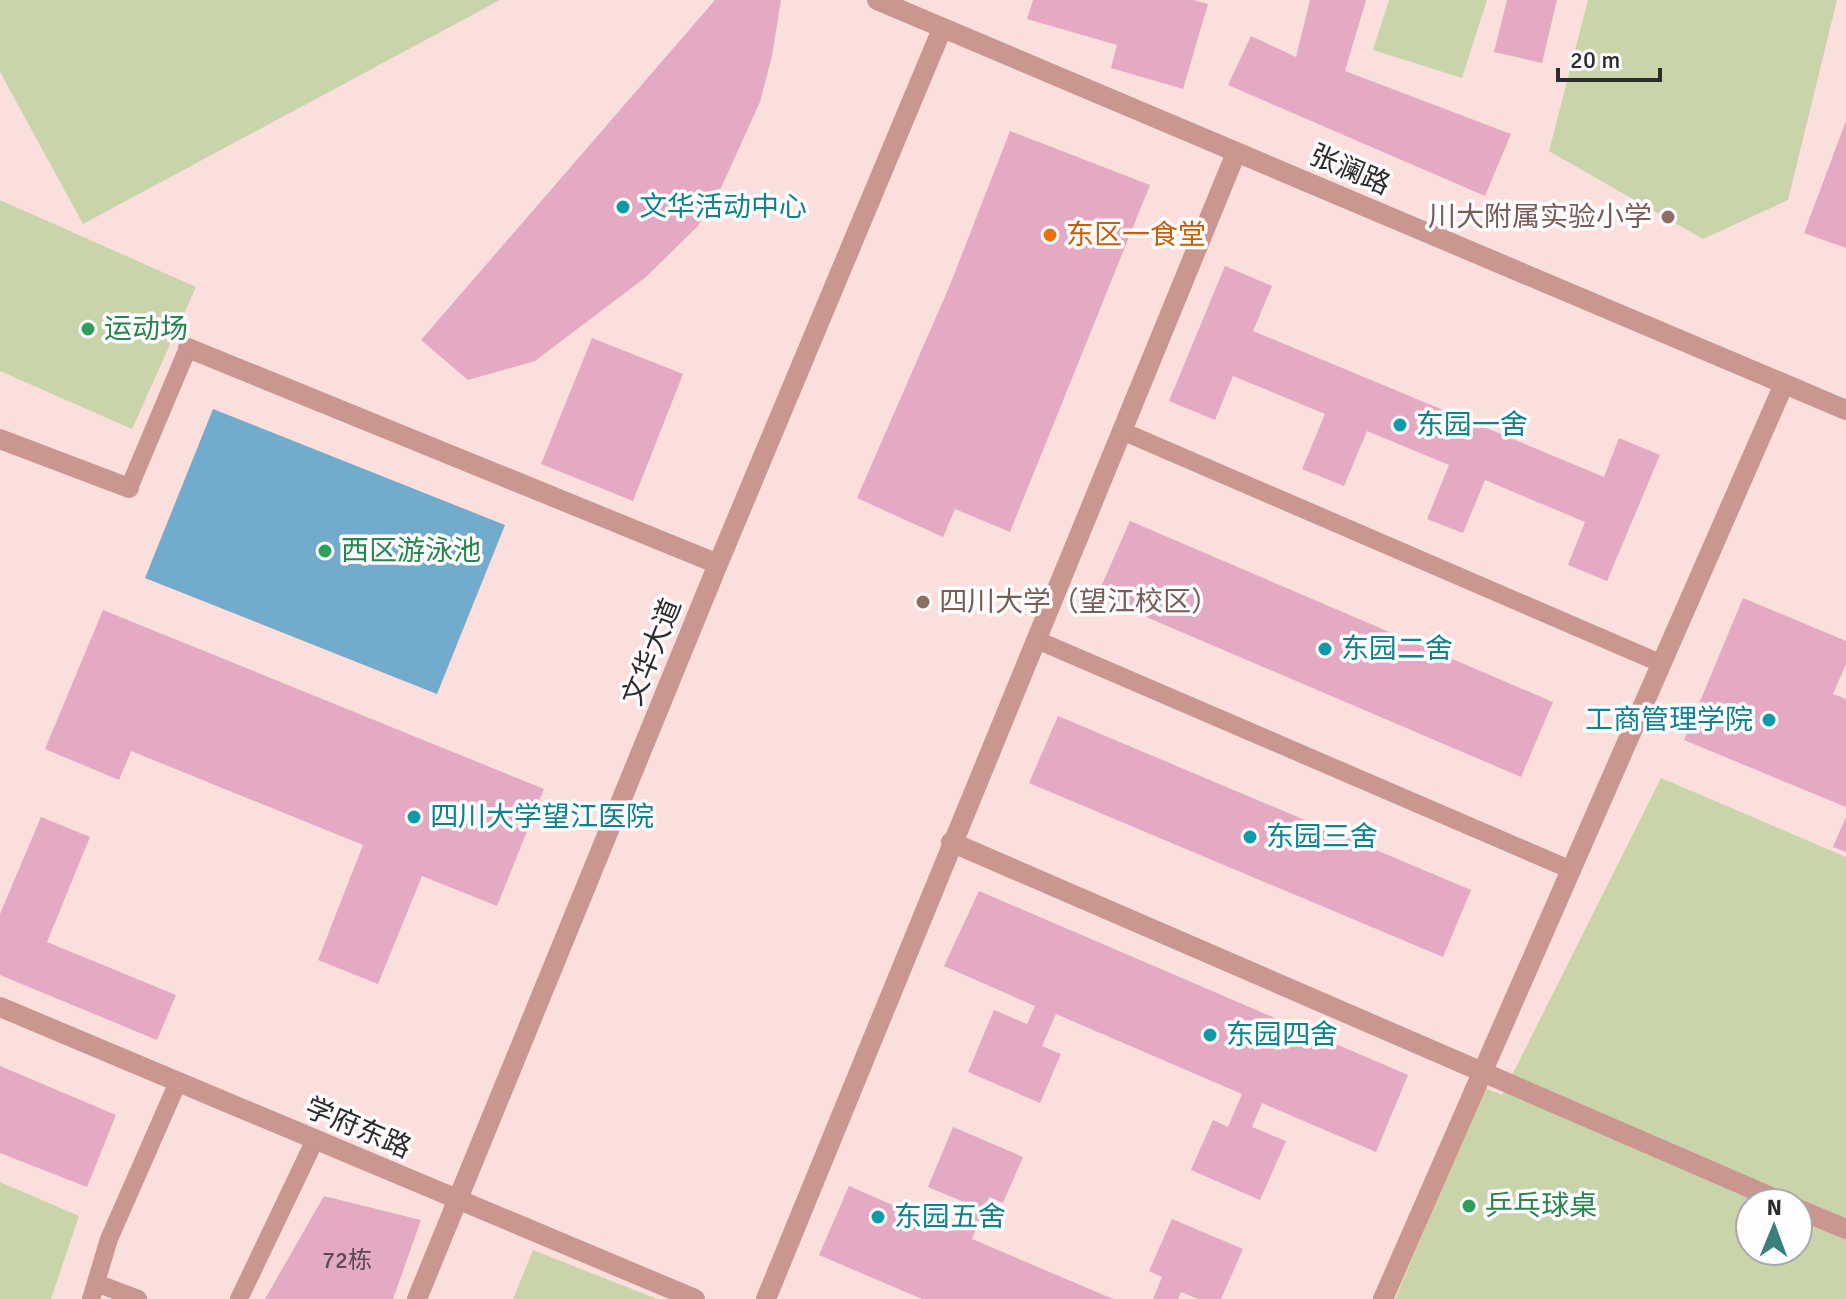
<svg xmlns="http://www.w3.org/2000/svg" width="1846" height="1299" font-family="Signika,'Noto Sans SC',sans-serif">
<rect width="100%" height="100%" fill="#f4edf4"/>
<!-- education -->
<path fill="#fadfdc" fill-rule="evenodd" d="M0 0H1846V1299H0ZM1750 1203H1798V1251H1750Z"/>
<!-- green -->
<path fill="#cad4aa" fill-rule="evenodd" d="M0 0H500L83 224 0 72Z
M1389 0H1487L1462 78 1373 50Z
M1588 0H1837L1788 200 1703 239 1549 151Z
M0 200 196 287 132 429 0 371Z
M1661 778 1846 857V1299H1395L1485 1088 1502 1095ZM1750 1203H1798V1251H1750Z
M0 1182 79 1216 51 1299H0Z
M533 1250 657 1299H513Z"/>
<!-- water -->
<path fill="#73abcd" d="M213 409 505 525 437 694 145 578Z"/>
<!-- building -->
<path fill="#e4a9c3" d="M715 0H781L772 56 760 102 721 188 698 226 646 277 535 361 468 380 421 340Z
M1033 0H1193L1208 4 1183 89 1111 68 1117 45 1027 19Z
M1310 0H1366L1345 71 1511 134 1485 196 1228 85 1251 36 1296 57Z
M1507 0H1557L1542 63 1494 52Z
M1846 121V248L1804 233Z
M1010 131 1150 185 1010 532 955 509 943 537 857 498 950 285Z
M1225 266 1272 286 1253 331 1604 477 1619 438 1660 455 1607 581 1568 565 1585 522 1485 480 1463 533 1427 519 1449 465 1367 431 1344 486 1302 469 1325 414 1233 376 1215 420 1169 401Z
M592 338 683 374 633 501 541 464Z
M1130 521 1553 702 1521 777 1097 596Z
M1743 598 1846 641V664L1833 694 1846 699V807L1684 740Z
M103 610 544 789 497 906 422 876 378 984 318 960 363 845 131 751 119 780 45 749Z
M1058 716 1471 890 1443 957 1029 783Z
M41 817 90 837 47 942 176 995 157 1040 0 975V914Z
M1846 817V852L1833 847Z
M979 891 1408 1075 1376 1152 1262 1103 1252 1127 1286 1141 1260 1200 1191 1170 1213 1120 1228 1127 1242 1094 1056 1014 1042 1046 1061 1054 1040 1103 968 1072 994 1010 1027 1024 1035 1006 944 966Z
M0 1066 116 1115 87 1187 0 1153Z
M953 1127 1023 1157 1003 1203 989 1197 972 1239 1113 1299H922L819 1255 849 1186 952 1231 964 1202 928 1187Z
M324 1196 421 1220 393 1299H265Z
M1172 1219 1243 1249 1221 1299H1198L1181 1292 1178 1299H1153L1162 1277 1149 1271Z"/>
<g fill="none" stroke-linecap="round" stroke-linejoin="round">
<!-- lane -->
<path stroke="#c99690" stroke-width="18" d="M1122 431 1660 663
M129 488 188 348
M1037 640 1569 869
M96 1283 138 1299
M91 1299 109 1239 178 1082
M239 1299 315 1140"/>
<!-- street -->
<path stroke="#c99690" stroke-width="20" d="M877 0 1846 410
M188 348 718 564
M0 439 129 488
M951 842 1785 1203
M0 1007 695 1299
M1798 1209 1846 1229
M417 1299 718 564 942 29
M766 1299 1236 153
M1383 1299 1784 384"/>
</g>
<!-- markers -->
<g fill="#0f9aa8" stroke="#fffcff" stroke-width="3">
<circle cx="623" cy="207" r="8"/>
<circle cx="1400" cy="425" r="8"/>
<circle cx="1325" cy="649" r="8"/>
<circle cx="1769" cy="720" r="8"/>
<circle cx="414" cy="817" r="8"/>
<circle cx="1250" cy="837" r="8"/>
<circle cx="1210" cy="1035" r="8"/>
<circle cx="878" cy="1217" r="8"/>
</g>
<g fill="#8d6e63" stroke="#fffcff" stroke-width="3">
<circle cx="1668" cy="217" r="8"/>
<circle cx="923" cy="602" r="8"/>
</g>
<circle fill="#e8710a" stroke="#fffcff" stroke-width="3" cx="1050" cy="235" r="8"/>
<g fill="#2e9e5b" stroke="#fffcff" stroke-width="3">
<circle cx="88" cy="329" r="8"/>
<circle cx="325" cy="551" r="8"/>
<circle cx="1469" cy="1206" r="8"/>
</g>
<g text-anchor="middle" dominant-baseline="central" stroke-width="7" stroke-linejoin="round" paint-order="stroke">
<!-- number labels -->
<g font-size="24" fill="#5b4a52">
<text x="347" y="1260">72栋</text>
</g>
<!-- street labels -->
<g font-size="28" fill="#2d2b2d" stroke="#fffcff">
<text transform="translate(1350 170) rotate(23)">张澜路</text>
<text transform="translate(652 652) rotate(-68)">文华大道</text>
<text transform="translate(358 1128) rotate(23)">学府东路</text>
</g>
<!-- culture labels -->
<g font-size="28" fill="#0d838f" stroke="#fffcff" text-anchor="start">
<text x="639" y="207">文华活动中心</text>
<text x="1416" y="425">东园一舍</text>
<text x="1341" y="649">东园二舍</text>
<text x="1753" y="720" text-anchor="end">工商管理学院</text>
<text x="430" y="817">四川大学望江医院</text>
<text x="1266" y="837">东园三舍</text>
<text x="1226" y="1035">东园四舍</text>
<text x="894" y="1217">东园五舍</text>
</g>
<!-- education labels -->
<g font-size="28" fill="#785e54" stroke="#fffcff" text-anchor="end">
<text x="1652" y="217">川大附属实验小学</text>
<text x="939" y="602" text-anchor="start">四川大学（望江校区）</text>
</g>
<!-- food labels -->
<g font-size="28" fill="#c56008" stroke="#fffcff" text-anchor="start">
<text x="1066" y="235">东区一食堂</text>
</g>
<!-- leisure labels -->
<g font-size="28" fill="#27864d" stroke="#fffcff" text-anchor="start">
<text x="104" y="329">运动场</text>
<text x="341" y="551">西区游泳池</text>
<text x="1485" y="1206">乒乓球桌</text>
</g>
</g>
<!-- north arrow -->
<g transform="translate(1774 1227) rotate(1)"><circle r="38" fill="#fffcff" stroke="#aba8ab" stroke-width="2"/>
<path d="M0-6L14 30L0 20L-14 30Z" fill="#3a817c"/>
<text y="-12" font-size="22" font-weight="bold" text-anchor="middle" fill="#2d2b2d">N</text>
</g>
<!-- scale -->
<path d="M1558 68v12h102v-12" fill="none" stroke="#2d2b2d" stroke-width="4"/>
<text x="1570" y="68" font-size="24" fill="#2d2b2d" stroke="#fffcff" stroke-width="6" paint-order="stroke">20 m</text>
</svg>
